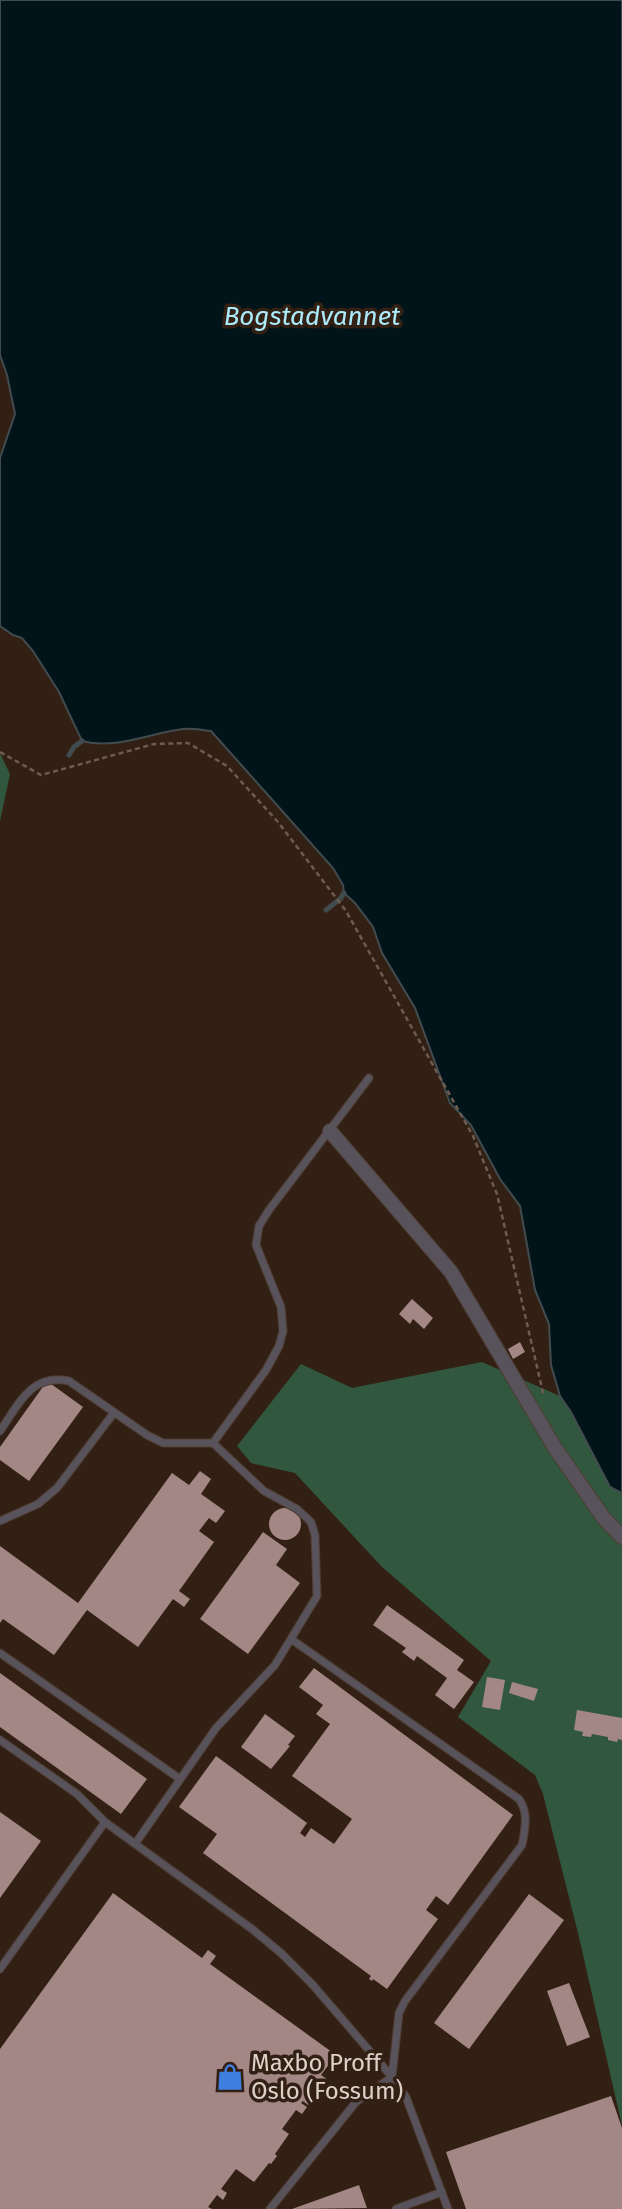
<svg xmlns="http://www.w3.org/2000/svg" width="622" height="2209" font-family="'Fira Sans',sans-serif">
<rect width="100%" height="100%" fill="#332015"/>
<!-- green -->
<path fill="#31583e" d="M0 753 10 774 0 821Z
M482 1362 560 1396 571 1412 610 1487 622 1493V2126L579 1937 543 1794 535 1775 458 1717 491 1661 382 1567 295 1473 251 1463 237 1446 301 1364 352 1388Z"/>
<!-- water -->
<path fill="#00141a" stroke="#424c4e" stroke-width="2" d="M0 0H622V1493L610 1487 571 1412 560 1396 551 1365 549 1324 535 1290 520 1206 500 1179 471 1125 450 1103 415 1008 382 953 373 927 355 903 344 893 343 885 333 868 211 731C202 730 192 728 183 729 150 733 116 750 82 741L59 692 33 651 22 638 13 635 0 626V458L15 414 7 375 0 355Z"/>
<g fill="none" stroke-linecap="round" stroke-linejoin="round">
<!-- stream -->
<path stroke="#424c4e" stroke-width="5" d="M69 755 74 747 82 741
M326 910 340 899 344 893"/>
</g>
<!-- building -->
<path fill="#a38785" d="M412 1299 433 1318 424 1329 413 1319 410 1324 399 1314Z
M520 1342 525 1352 513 1359 508 1349Z
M47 1381 83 1407 29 1481 0 1460V1447Z
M200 1471 211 1479 201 1494 225 1511 216 1523 209 1518 199 1531 214 1542 179 1591 190 1599 184 1607 173 1599 138 1647 87 1610 54 1655 3 1619 0 1623V1546L78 1603 172 1473 189 1485Z
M269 1524a16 16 0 1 1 32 0a16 16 0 1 1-32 0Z
M263 1532 287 1549 276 1565 300 1583 248 1654 200 1619Z
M387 1605 464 1660 457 1670 474 1682 454 1709 435 1695 447 1678 417 1656 414 1661 402 1652 406 1648 373 1625Z
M314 1668 513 1815 448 1905 436 1896 426 1910 438 1919 387 1989 373 1979 372 1981 369 1979 371 1976 203 1853 217 1834 179 1807 216 1756 307 1823 300 1833 305 1837 311 1828 334 1844 352 1819 292 1776 330 1724 316 1714 323 1705 299 1687Z
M0 1673 147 1779 121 1814 0 1727Z
M487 1677 505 1680 500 1710 482 1707Z
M512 1682 538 1689 534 1701 509 1693Z
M577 1710 622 1718V1740L618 1739 617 1742 608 1740V1737L592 1734 591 1737 582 1736 583 1732 574 1730Z
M265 1714 295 1736 288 1745 290 1746 271 1769 241 1747Z
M0 1812 41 1841 0 1898Z
M113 1893 202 1958 208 1950 216 1956 210 1964 336 2055 321 2075 327 2079 322 2086 316 2082 308 2094 314 2098 308 2105 303 2101 301 2103 307 2107 302 2114 296 2110 282 2129 289 2134 275 2154 277 2156 271 2164 269 2163 254 2182 236 2169 221 2189 227 2193 223 2200 217 2195 208 2207 212 2209H0V2049Z
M529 1894 564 1920 469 2049 434 2023Z
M569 1983 590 2037 567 2046 547 1991Z
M611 2096 622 2128V2209H466L446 2152Z
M359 2185 367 2208 292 2209Z"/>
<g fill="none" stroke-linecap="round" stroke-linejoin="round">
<defs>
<path id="lane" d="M0 1431C19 1404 31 1373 69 1381L147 1435 163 1443H213L264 1491 297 1509 311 1522 315 1535 317 1596 275 1665 216 1728 135 1844
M213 1443 266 1370 279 1346 283 1331 281 1307 256 1245 259 1226 269 1210 369 1078
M0 1521 38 1504 57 1488 113 1414
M0 1653 180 1779
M0 1740 77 1794 105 1822 252 1929 281 1953 312 1984 392 2077 406 2097 448 2209
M0 1969 105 1822
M270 2209 356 2102 392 2077 399 2013 405 2001 522 1845C525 1829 529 1813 519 1799L291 1639
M396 2209 442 2192"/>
<path id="street" d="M330 1131 451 1272 555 1448 603 1517 622 1537"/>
</defs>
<!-- lane casing -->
<use href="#lane" stroke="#4e3c32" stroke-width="9"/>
<!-- street casing -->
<use href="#street" stroke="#4e3c32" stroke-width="16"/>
<!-- path -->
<path stroke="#6d5c52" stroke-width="2.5" stroke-dasharray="5 3.5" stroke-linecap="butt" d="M0 752 41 775 154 744 188 743 227 766 278 822 346 911 473 1136 497 1194 544 1397"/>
<!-- lane -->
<use href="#lane" stroke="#58525b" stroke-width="7"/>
<!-- street -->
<use href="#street" stroke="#58525b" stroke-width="14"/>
</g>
<!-- icons -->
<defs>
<symbol id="shop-bare" viewBox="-9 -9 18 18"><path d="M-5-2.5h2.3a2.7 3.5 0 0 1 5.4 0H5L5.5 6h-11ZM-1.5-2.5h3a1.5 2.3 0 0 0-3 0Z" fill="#3f7fe0" stroke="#332015" stroke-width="2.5" paint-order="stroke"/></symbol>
</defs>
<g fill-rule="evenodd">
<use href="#shop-bare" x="211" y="2058" width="38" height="38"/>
</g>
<g text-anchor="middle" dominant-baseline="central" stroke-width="7" stroke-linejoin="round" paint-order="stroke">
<!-- poi labels -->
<g font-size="24" fill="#ddd0c9" stroke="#332015" text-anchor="start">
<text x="251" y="2063">Maxbo Proff<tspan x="251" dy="28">Oslo (Fossum)</tspan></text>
</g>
<!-- water labels -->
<g font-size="26" font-style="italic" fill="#abebfc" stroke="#332015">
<text x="312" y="316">Bogstadvannet</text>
</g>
</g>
</svg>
